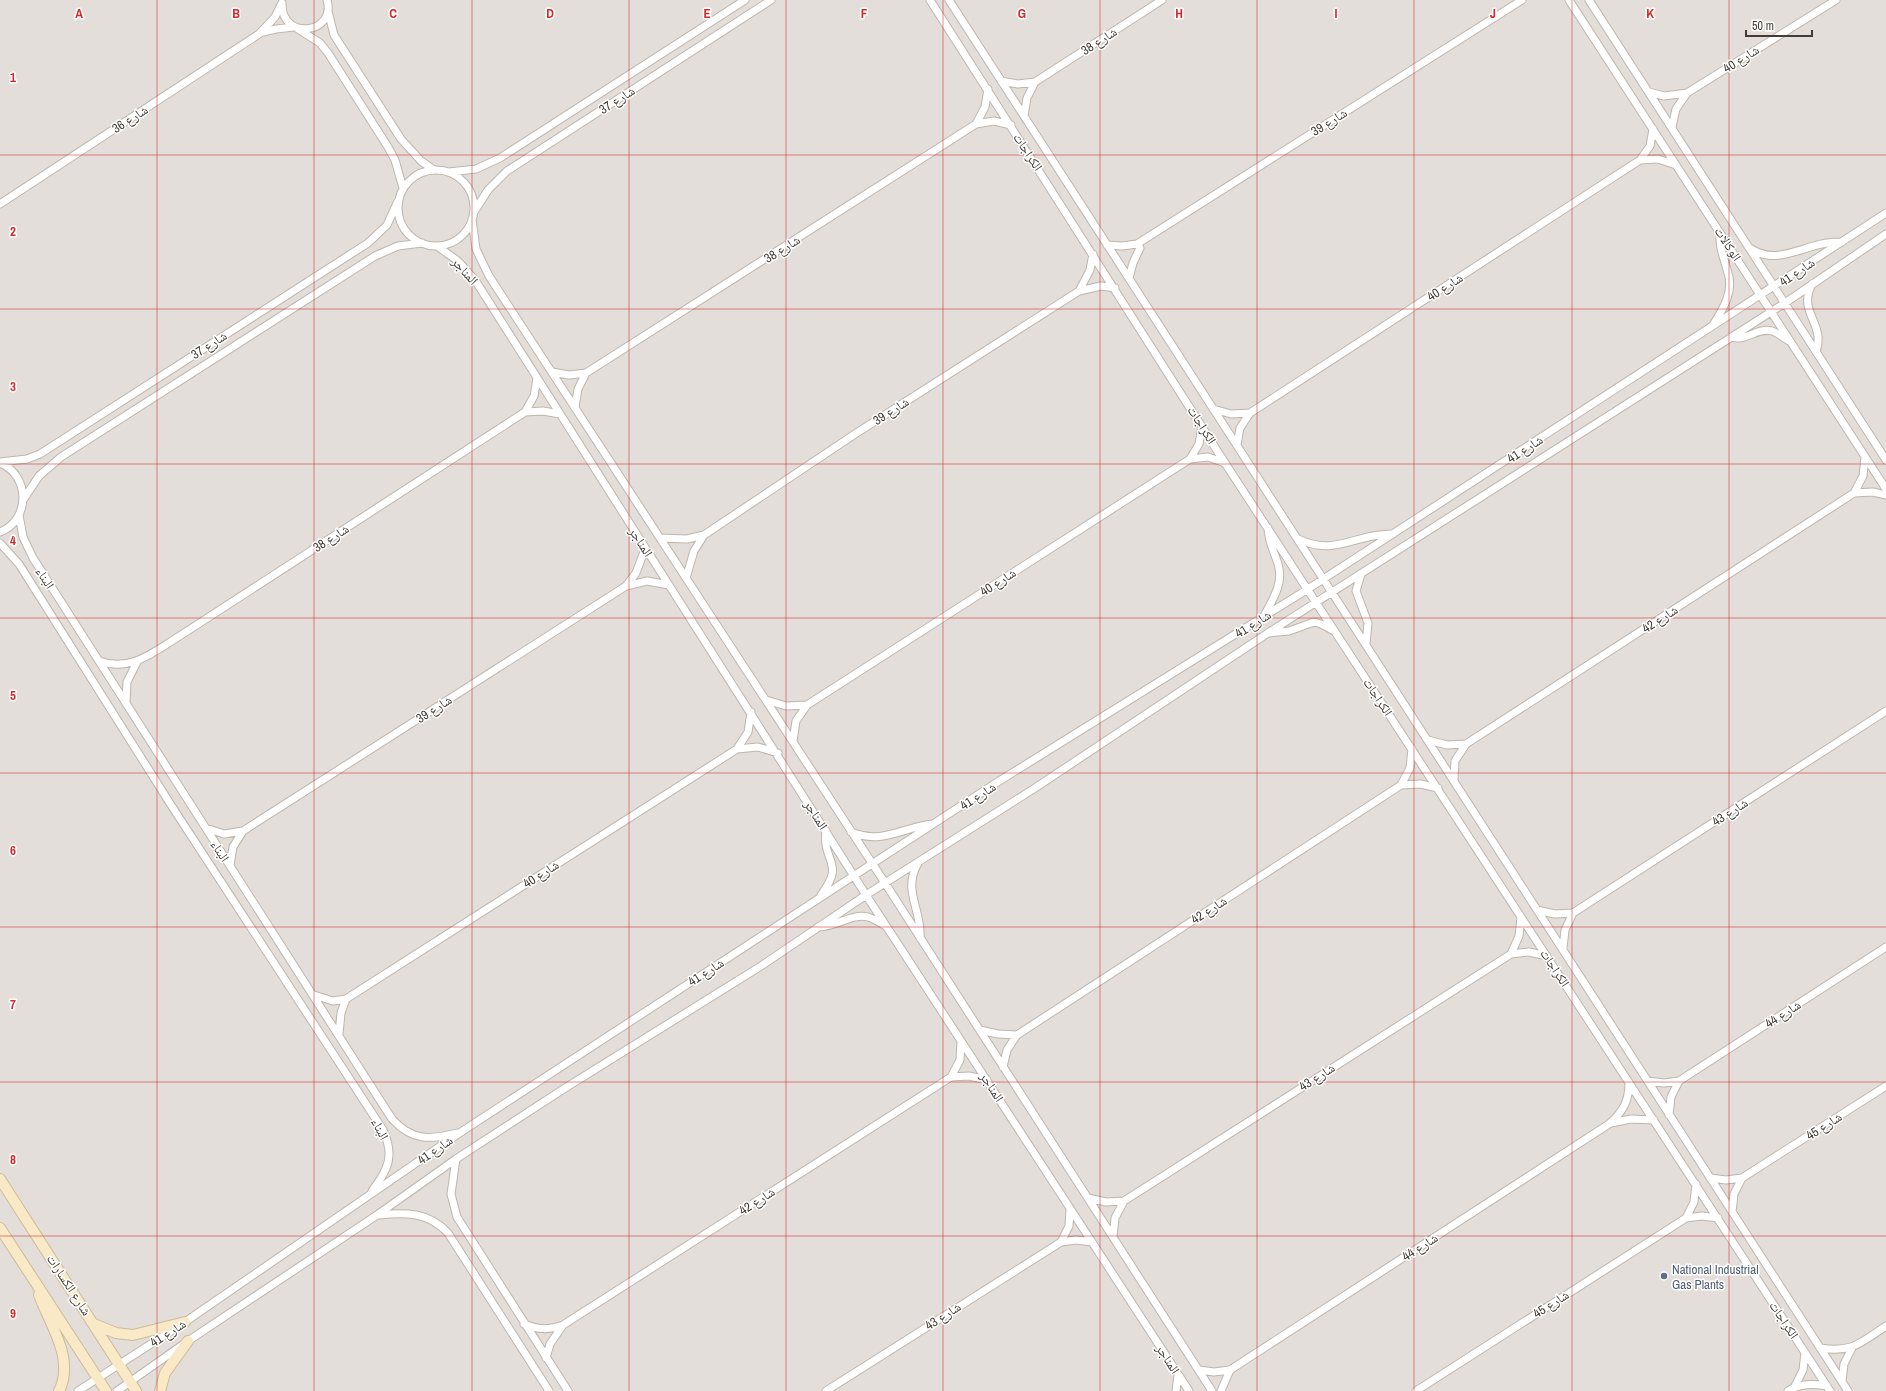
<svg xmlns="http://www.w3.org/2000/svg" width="1886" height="1391" font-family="'Archivo Narrow','Noto Naskh Arabic',sans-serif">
<rect width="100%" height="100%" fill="#f1ece5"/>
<!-- industrial -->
<path fill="#e3deda" d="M0 0H1886V1391H0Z"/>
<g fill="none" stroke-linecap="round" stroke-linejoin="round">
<defs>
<path id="street" d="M930 0 1225 463 1830 1391
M949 0 1848 1391
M1569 0 1886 489
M1589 0 1886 460
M282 4C282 42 337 33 327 0
M328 11 334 35 401 139 421 161 434 170
M298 29 320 43 328 53 388 147 395 160 403 188
M263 32 276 29 294 27
M1001 81 1018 84 1035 82 1162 0
M1649 92 1664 96 1687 93 1836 0
M1024 116 1027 98 1035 82
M976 124 985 107 988 89
M1672 127 1676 109 1687 93
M1640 160 1658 159 1676 165
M398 208a38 38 0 1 1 76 0a38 38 0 1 1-76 0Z
M449 172 476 169 500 158 745 0
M0 204 259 34 275 17 282 3
M474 212 488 190 507 171 771 0
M472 219 476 249 489 276 885 883 1212 1391
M1107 245 1122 246 1137 244 1522 0
M437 246 458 261 475 280 866 895 1189 1391
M1750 248C1771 263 1792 252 1814 246 1823 243 1832 242 1842 242
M1129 278 1133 263 1140 248 1137 244
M1812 284C1797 313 1826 323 1816 352
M1079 291 1090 270 1093 254
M1713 325C1723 309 1734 292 1728 273 1724 258 1719 248 1720 233
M1731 337C1746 342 1757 327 1772 331 1778 333 1783 337 1789 341
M552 372 569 375 586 373 976 124 994 121 1011 125
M575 407 578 389 586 373
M1213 409 1231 414 1250 413
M525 412 534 396 537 378
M1237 445 1240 428 1250 413 1640 160 1650 146 1653 129
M1190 459 1208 457 1225 463
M0 462 27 459 40 454 368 243 387 225 398 201
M0 463C30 475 31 520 0 532
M1854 493 1863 476 1865 457
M23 500 39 476 61 457 375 256 398 246 422 243
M19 515 23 537 33 558 392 1119C412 1141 430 1140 457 1133
M660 538 687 539 704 535 855 434 1079 291 1101 286 1115 288
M1298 539C1336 557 1356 533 1393 534
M0 543 19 564 171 805 383 1130C395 1156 388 1170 372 1191
M1361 574 1356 591 1368 623 1366 644
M686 578 694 551 704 535
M626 586 636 573 645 549
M1264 616C1273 599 1284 583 1278 564 1274 551 1268 541 1268 528
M1268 633 1289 631 1314 622 1321 624 1334 631
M99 661C129 672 151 654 175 639L525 412 543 411 560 414
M766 700 786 706 807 705
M126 703 127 682 137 662
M1428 740 1447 745 1466 744
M793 741 796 721 807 705 1190 459 1199 444 1202 427
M737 749 758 747 778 753
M1454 780 1455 761 1466 744 1854 493 1873 492 1886 495
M1401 785 1410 768 1412 749
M206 828 224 834 243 831 626 586 647 581 669 585
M851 832C884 845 902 827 933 824
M918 863C902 891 922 909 920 938
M230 865 233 847 243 831
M821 895C846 862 822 863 826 831
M1537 910 1555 914 1573 913 1886 711
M818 927C836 927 852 913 868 917 875 919 880 923 886 926
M1563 948 1565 930 1573 913
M1511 954 1519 936 1521 917
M314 995 333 1001 346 999 737 749 748 732 751 712
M980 1030 998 1034 1017 1035
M339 1034 341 1013 346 999
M1003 1067 1007 1050 1017 1035 1401 785 1420 784 1438 788
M951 1077 960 1060 961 1042
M1648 1081 1664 1083 1679 1081 1886 947
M1669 1115 1671 1097 1679 1081
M1611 1123 1631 1119 1654 1120
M456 1159 451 1194 457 1217 568 1391
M1710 1178 1726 1180 1742 1178 1886 1086
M1088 1198 1106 1202 1124 1201 1511 954 1529 952 1547 956
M1732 1212 1734 1194 1742 1178
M379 1215C405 1212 429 1212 448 1233L549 1391
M1686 1218 1694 1202 1696 1184
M1113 1237 1115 1218 1124 1201
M1061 1242 1069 1226 1070 1209
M524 1324C538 1330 549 1330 563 1325L951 1077 969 1076 987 1080
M1820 1348C1853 1353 1860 1343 1886 1326
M546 1358 550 1344 563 1325
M1199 1370 1214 1372 1230 1370 1609 1124C1623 1112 1629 1101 1629 1083
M1842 1381 1844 1364 1852 1348
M1795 1386 1803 1370 1805 1353
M78 1391 185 1322 461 1132 996 783 1308 589 1886 213
M117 1391 188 1341 377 1215 456 1159 562 1090 761 966 866 895 1035 788 1268 633 1785 303 1886 234
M826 1391 1061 1242 1076 1240 1092 1242
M1176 1391 1178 1375
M1221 1391 1230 1370
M1416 1391 1686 1218 1702 1216 1718 1218
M1788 1391C1800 1383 1813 1384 1827 1386"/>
<path id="secondary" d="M0 1179 136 1391
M0 1228 106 1391
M39 1295C50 1325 75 1359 59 1391
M94 1324 116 1333 133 1335 185 1322
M160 1391 165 1373 188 1341"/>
</defs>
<!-- street casing -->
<use href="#street" stroke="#beb6ac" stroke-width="9"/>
<!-- secondary casing -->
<use href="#secondary" stroke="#cdbb99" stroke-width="12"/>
<!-- street -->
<use href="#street" stroke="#fff" stroke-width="7"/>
<!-- secondary -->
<use href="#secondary" stroke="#f9e9c7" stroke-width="10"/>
</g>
<!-- grid -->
<path fill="none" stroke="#d62828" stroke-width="1" stroke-opacity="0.55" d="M157 0V1391M314 0V1391M472 0V1391M629 0V1391M786 0V1391M943 0V1391M1100 0V1391M1257 0V1391M1414 0V1391M1572 0V1391M1729 0V1391M0 155H1886M0 309H1886M0 464H1886M0 618H1886M0 773H1886M0 927H1886M0 1082H1886M0 1236H1886"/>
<!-- markers -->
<circle fill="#5c6f8a" stroke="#fff" stroke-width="1.5" cx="1664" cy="1276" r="4"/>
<g text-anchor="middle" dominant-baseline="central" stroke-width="3" stroke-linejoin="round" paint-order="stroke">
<!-- street labels -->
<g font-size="13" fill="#433c35" stroke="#fff">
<text transform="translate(1099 41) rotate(-33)">شارع 38</text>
<text transform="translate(1741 59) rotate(-32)">شارع 40</text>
<text transform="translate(617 100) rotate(-33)">شارع 37</text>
<text transform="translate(130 119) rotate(-33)">شارع 36</text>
<text transform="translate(1329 122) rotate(-32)">شارع 39</text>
<text transform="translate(1028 152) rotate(57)">الكراجات</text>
<text transform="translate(1728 244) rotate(57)">الوكالات</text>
<text transform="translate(782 249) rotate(-32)">شارع 38</text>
<text transform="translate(465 271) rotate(48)">المناجر</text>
<text transform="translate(1797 272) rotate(-34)">شارع 41</text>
<text transform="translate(1445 287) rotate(-33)">شارع 40</text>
<text transform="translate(209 345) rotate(-33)">شارع 37</text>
<text transform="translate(891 411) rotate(-33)">شارع 39</text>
<text transform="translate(1202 425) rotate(58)">الكراجات</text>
<text transform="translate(1525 449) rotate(-33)">شارع 41</text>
<text transform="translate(331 538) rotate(-33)">شارع 38</text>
<text transform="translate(641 542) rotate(57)">المناجر</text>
<text transform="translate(45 578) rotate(57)">البناء</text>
<text transform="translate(998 582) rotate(-33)">شارع 40</text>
<text transform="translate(1660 619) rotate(-33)">شارع 42</text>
<text transform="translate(1253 624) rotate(-32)">شارع 41</text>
<text transform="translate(1378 697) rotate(57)">الكراجات</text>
<text transform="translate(434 709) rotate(-33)">شارع 39</text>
<text transform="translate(978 796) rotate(-33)">شارع 41</text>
<text transform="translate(1730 812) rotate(-33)">شارع 43</text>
<text transform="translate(816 815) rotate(58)">المناجر</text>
<text transform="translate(220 851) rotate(57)">البناء</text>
<text transform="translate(541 874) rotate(-33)">شارع 40</text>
<text transform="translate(1209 910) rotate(-33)">شارع 42</text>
<text transform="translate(1555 968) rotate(57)">الكراجات</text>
<text transform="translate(706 972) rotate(-33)">شارع 41</text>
<text transform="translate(1783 1014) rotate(-33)">شارع 44</text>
<text transform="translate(1317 1077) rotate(-33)">شارع 43</text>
<text transform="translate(992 1087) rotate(57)">المناجر</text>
<text transform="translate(1824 1126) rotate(-33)">شارع 45</text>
<text transform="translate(380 1129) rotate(62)">البناء</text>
<text transform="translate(435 1150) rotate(-35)">شارع 41</text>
<text transform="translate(757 1201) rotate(-33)">شارع 42</text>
<text transform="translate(1420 1247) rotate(-33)">شارع 44</text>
<text transform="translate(69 1285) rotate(57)">شارع الكسارات</text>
<text transform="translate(1551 1304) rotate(-33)">شارع 45</text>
<text transform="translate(943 1316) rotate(-33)">شارع 43</text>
<text transform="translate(1784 1320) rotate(57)">الكراجات</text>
<text transform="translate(168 1333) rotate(-33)">شارع 41</text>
<text transform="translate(1168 1359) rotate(57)">المناجر</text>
</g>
<!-- service labels -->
<g font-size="13" fill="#4e5e75" stroke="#fff" text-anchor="start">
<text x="1672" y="1269">National Industrial<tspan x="1672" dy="15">Gas Plants</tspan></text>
</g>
</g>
<g font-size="13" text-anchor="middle" font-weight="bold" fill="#d62828" stroke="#fff" stroke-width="3" stroke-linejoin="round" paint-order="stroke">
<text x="79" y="18">A</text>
<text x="236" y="18">B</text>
<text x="393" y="18">C</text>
<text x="550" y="18">D</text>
<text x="707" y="18">E</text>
<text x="864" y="18">F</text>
<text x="1022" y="18">G</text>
<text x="1179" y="18">H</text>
<text x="1336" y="18">I</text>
<text x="1493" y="18">J</text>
<text x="1650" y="18">K</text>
<text x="13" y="82">1</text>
<text x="13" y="236">2</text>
<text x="13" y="391">3</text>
<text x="13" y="545">4</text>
<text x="13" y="700">5</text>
<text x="13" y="855">6</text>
<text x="13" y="1009">7</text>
<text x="13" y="1164">8</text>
<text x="13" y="1318">9</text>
</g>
<!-- scale -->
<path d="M1746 30v6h66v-6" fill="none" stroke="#433c35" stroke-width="2"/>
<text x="1752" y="30" font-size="12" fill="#433c35" stroke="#ffffff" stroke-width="3" paint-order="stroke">50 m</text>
</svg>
